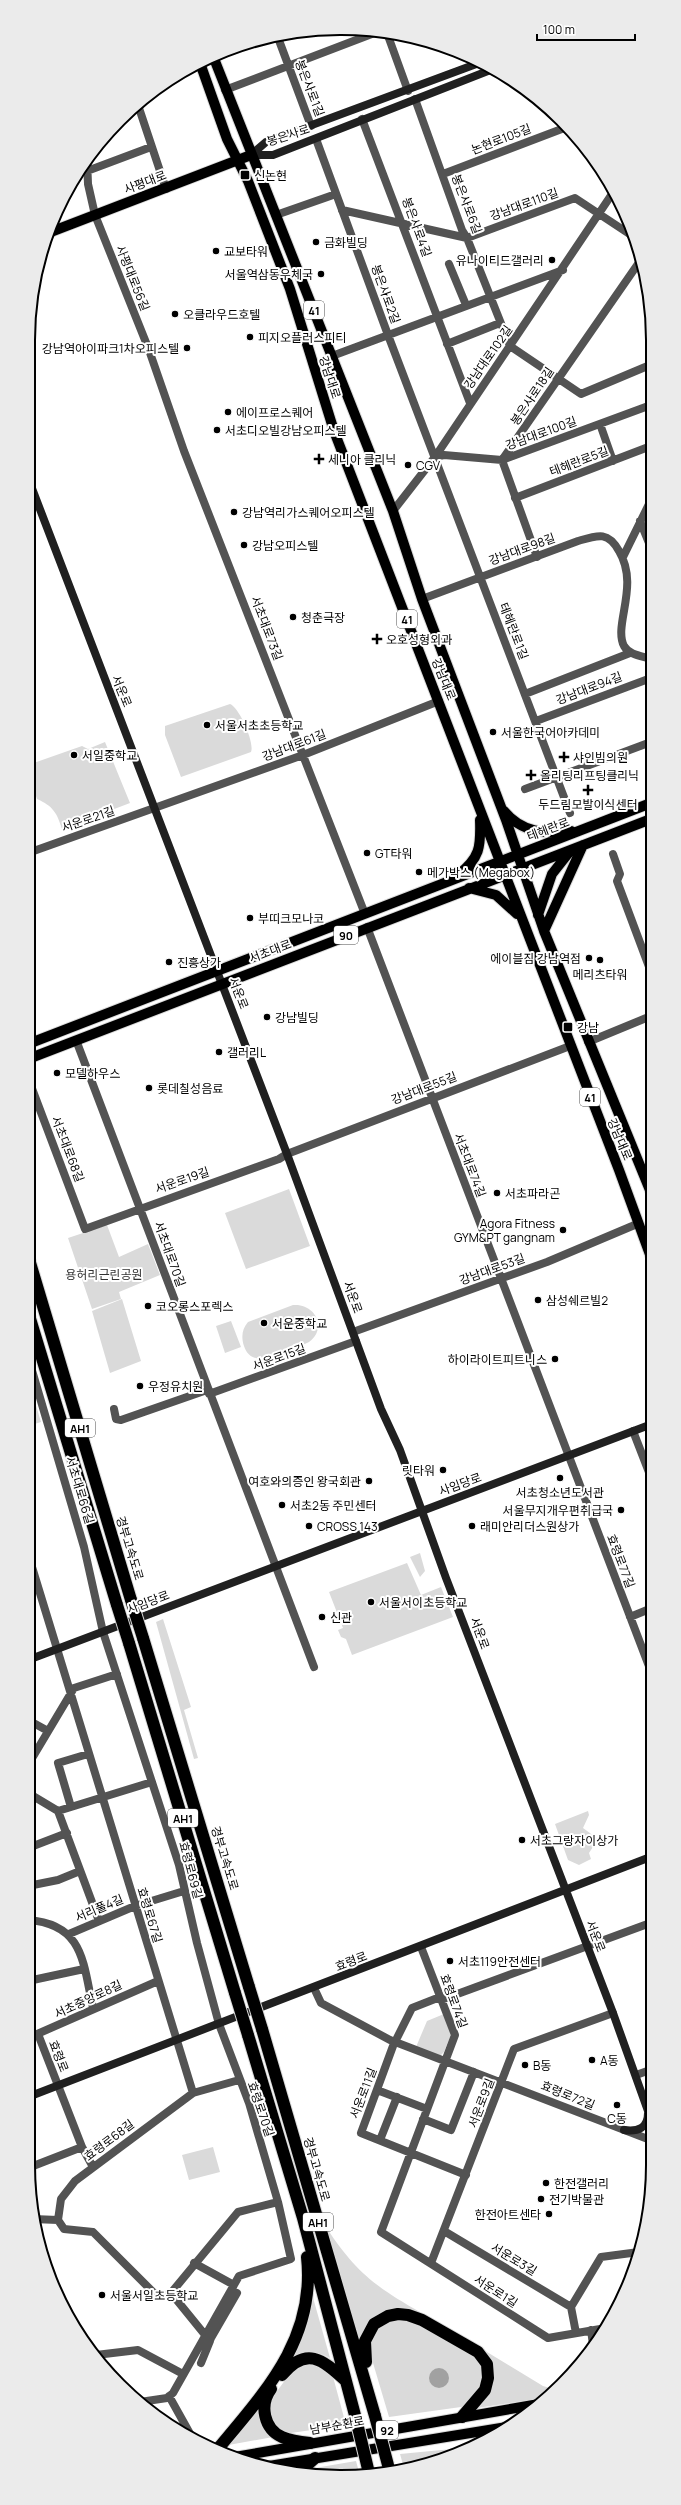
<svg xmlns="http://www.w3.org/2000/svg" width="681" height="2505" font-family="Manrope,'Noto Sans KR',sans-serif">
<rect width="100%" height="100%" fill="#fff"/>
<!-- green -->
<path fill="#dadada" d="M230 704C239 707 255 743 251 752L181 777 165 735V726Z
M105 742 130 803 62 829C57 813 53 806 37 799L28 772V765L82 746 88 749Z
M289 1189 310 1246 246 1269 225 1213Z
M107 1225 119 1257 148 1244 160 1275 119 1292 121 1299 92 1309 68 1238Z
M122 1299 141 1361 110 1373 92 1311Z
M293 1305C315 1303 328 1328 309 1342 293 1349 253 1374 244 1346 241 1337 242 1329 248 1322Z
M231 1321 241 1347 225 1353 216 1326Z
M28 1379 41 1422 28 1426Z
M420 1553 425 1571 420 1577 410 1557Z
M407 1563 421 1595 441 1587 453 1617 352 1655 346 1639 341 1637 338 1630 343 1628 329 1592Z
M163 1619 191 1707 184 1710 198 1758 194 1759 156 1622Z
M588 1811 589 1815 583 1828 598 1839 589 1853 591 1859 579 1865 568 1860 555 1824Z
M444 2014 451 2034 444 2052 440 2056 416 2047 427 2021Z
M213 2147 220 2172 189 2180 182 2155Z
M326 2227C355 2271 374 2286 420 2312L401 2310 359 2342Z
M312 2294 330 2358C314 2349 302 2351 288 2361L303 2335Z
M406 2317 481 2360 484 2381 466 2405 461 2407 389 2417 368 2346C373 2326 388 2322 406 2317Z
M482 2349 543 2386 553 2389 544 2398 477 2408 486 2397Z
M309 2360 332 2373 346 2425 284 2434 270 2417 272 2398 294 2368Z
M264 2396 273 2437 223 2446Z
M473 2447 422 2466 404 2468 400 2454Z
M356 2461 359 2472 320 2476 302 2473 309 2469Z"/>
<!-- water -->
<path fill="#a1a1a1" d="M429 2378a10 10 0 1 1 20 0a10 10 0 1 1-20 0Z"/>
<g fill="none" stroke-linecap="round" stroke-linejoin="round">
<defs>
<path id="primary" d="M213 56 393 511 422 599 506 820 544 931 652 1195
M200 63 227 139 248 181 290 289 334 431 619 1170 652 1260
M48 233 251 155
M504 811C522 833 545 834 571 831
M458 875C480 858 481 847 480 820
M469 888 496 895 517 914
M538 915 552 874 571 850
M544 931 583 845
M28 1044 651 803
M28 1059 651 819
M235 2457 539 2404
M263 2467 507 2427"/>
<path id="highway" d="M28 1256 131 1600
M28 1312 117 1605
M143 1638 249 1987
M129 1643 235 1993
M262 2029 375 2416
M248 2035 303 2218 356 2419
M366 2362 365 2341 374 2324 388 2316 398 2314 408 2315 422 2320 478 2352 487 2364 488 2378 485 2390 462 2417
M282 2375C306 2346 322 2359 345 2380
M271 2389C259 2405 264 2429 282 2437 291 2441 300 2442 310 2443
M217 2450C265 2392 316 2339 307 2257
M298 2473 315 2458"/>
</defs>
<!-- primary casing -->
<use href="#primary" stroke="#dbdbdb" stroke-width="12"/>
<!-- highway casing -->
<use href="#highway" stroke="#dbdbdb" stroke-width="14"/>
<!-- street -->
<path stroke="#535353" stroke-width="8" d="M387 33 408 91
M277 35 311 126
M225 90 377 32
M415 99 462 230 467 238 510 346 581 394 650 365
M138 105 166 189
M362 119 470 403
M316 139 388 335 570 813
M87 159 88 184 95 215 149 350 184 451 365 914
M87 171 151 147
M443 174 567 127
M342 210 467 238 575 198 634 237
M276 215 336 194
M449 264 466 305
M447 344 500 323
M332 356 563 270
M600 424 613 461
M435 457 444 455 502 460 651 405
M515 498 651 446
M393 511 435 457 612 194
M640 521 651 548
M537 557 502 460 640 261
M623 557 651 500
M422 599 578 541C598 535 608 531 619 551 640 586 613 625 624 646 629 655 642 656 651 659
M525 694 630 653
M536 721 651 678
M525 789 651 742
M28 853 303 755 439 701
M613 854 620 874 617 881 651 972
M367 927 652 1674
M76 1040 314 1667
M588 1042 651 1016
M28 1078 85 1229 279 1159 287 1154 570 1046
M353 1332 547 1262 637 1224
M28 1357 84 1547 103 1632 179 1865 197 1943 219 2024 249 2103 278 2202 291 2259 239 2276 173 2393 167 2398 140 2402
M209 1394 356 1341
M114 1409 116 1419 121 1420 207 1390
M633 1431 652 1480
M28 1554 193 2093
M630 1617 652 1608
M28 1720 48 1731
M28 1765 74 1688 117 1674
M28 1793 58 1811 99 1921
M71 1807 58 1763 88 1754
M58 1811 152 1782
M28 1848 67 1833
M28 1886 58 1880 80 1871
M28 1920C84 1924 83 1963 93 2008
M69 1934 135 1906 184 1891
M421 1947 455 2035 381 2232 548 2338 606 2328
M28 1981 84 1969
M314 1988 321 2003 390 2040 653 2141
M440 1997 412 2008 393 2046 361 2133 466 2175
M441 2000 653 1922
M38 2034 82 2147 93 2167
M28 2038 158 1981
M636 2075 653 2069
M377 2090 427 2109
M423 2119 451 2130 474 2072
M380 2140 397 2097
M28 2168 82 2147
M33 2219 58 2220 61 2199 75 2181 193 2093 239 2080
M58 2220 64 2229 93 2232 157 2296 161 2297 171 2293 238 2212 278 2202
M444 2231 571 2307
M194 2263 234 2285
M431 2263 514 2049 613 2013
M171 2293 210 2341 201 2363 211 2338 237 2293
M591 2330 593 2345
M576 2333 571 2307 601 2257 639 2252
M96 2355 138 2350 183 2374
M169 2396 193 2439"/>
<!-- secondary -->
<path stroke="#202020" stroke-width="8" d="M251 155H273L493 69
M251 155 266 142 479 63
M28 478 287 1154 381 1409 400 1450 446 1578 613 2013 653 2125
M28 1660 652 1424
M28 2097 653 1856
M624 2130C638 2132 648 2128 648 2113"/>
<!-- primary -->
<use href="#primary" stroke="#000" stroke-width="10"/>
<!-- highway -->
<use href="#highway" stroke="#000" stroke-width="12"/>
<defs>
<path id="highway-bridge" d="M131 1600 143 1638
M117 1605 129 1643
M249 1987 262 2029
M235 1993 248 2035
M375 2416 388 2465
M356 2419 368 2469"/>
</defs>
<!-- highway-bridge casing -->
<use href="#highway-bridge" stroke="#dbdbdb" stroke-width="14" stroke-linecap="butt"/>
<!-- highway-bridge -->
<use href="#highway-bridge" stroke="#000" stroke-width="12"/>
</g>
<!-- markers -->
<g fill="#000" stroke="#fff" stroke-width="1.5">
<rect x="240" y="170" width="10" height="10" rx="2"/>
<circle cx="316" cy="242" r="4"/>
<circle cx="216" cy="251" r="4"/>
<circle cx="552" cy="260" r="4"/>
<circle cx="321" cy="274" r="4"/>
<circle cx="175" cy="314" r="4"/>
<circle cx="250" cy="337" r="4"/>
<circle cx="187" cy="348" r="4"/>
<circle cx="228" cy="412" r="4"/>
<circle cx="217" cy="430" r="4"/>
<path d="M317 453h4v4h4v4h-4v4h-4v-4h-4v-4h4z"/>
<circle cx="408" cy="465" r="4"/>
<circle cx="234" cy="512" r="4"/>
<circle cx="244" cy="545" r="4"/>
<circle cx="293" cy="617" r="4"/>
<path d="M375 633h4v4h4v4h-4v4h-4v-4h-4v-4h4z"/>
<circle cx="207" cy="725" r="4"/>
<circle cx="493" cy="732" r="4"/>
<circle cx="74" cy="755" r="4"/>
<path d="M562 751h4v4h4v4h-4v4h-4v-4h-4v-4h4z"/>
<path d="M529 769h4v4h4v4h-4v4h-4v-4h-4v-4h4z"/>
<path d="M586 784h4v4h4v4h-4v4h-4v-4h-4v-4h4z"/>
<circle cx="367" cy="853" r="4"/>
<circle cx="419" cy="872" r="4"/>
<circle cx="250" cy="918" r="4"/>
<circle cx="589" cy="958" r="4"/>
<circle cx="600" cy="960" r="4"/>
<circle cx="169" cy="962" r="4"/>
<circle cx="267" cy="1017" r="4"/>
<rect x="563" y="1022" width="10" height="10" rx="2"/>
<circle cx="219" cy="1052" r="4"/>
<circle cx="57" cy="1073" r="4"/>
<circle cx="149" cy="1088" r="4"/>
<circle cx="497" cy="1193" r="4"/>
<circle cx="563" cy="1230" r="4"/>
<circle cx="538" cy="1300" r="4"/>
<circle cx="148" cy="1306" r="4"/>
<circle cx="264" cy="1323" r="4"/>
<circle cx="555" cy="1359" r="4"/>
<circle cx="140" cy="1386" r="4"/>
<circle cx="443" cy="1470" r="4"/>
<circle cx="560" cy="1478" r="4"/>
<circle cx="369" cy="1481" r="4"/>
<circle cx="282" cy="1505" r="4"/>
<circle cx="621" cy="1510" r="4"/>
<circle cx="309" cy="1526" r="4"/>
<circle cx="472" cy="1526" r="4"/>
<circle cx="371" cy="1602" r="4"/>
<circle cx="322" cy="1617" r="4"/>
<circle cx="522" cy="1840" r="4"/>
<circle cx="450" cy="1961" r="4"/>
<circle cx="592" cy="2060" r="4"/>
<circle cx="525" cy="2065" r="4"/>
<circle cx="617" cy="2105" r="4"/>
<circle cx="546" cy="2183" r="4"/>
<circle cx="541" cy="2199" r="4"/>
<circle cx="549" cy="2214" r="4"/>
<circle cx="102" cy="2295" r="4"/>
</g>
<g text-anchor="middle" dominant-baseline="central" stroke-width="4" stroke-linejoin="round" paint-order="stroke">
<!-- shield labels -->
<g fill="#fff" stroke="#4c4c4c" stroke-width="1">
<rect x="304" y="301" width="20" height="18" rx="3"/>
<rect x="397" y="610" width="20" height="18" rx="3"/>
<rect x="334" y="926" width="24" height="18" rx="3"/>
<rect x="580" y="1088" width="20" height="18" rx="3"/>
<rect x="65" y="1419" width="30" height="18" rx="3"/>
<rect x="168" y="1809" width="30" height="18" rx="3"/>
<rect x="303" y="2213" width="30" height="18" rx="3"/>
<rect x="376" y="2421" width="22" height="18" rx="3"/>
</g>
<g font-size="11" font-weight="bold" fill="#000">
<text x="314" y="310">41</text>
<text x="407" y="619">41</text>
<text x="346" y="935">90</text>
<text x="590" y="1097">41</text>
<text x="80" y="1428">AH1</text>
<text x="183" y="1818">AH1</text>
<text x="318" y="2222">AH1</text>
<text x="387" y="2430">92</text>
</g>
<!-- street labels -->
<g font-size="12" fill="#000" stroke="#fff">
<text transform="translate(310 88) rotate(69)">봉은사로1길</text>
<text transform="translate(288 135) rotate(-18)">봉은사로</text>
<text transform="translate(501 139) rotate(-21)">논현로105길</text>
<text transform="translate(145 182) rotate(-21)">사평대로</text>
<text transform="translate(467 204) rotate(69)">봉은사로6길</text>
<text transform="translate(524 204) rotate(-20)">강남대로110길</text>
<text transform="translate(417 227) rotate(70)">봉은사로4길</text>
<text transform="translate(133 278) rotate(68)">사평대로56길</text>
<text transform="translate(386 294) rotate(70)">봉은사로2길</text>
<text transform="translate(488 357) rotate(-55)">강남대로102길</text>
<text transform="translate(330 377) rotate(72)">강남대로</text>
<text transform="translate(532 396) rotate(-56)">봉은사로18길</text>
<text transform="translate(541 433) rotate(-20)">강남대로100길</text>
<text transform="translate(579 461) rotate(-21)">테헤란로5길</text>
<text transform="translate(522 549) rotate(-20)">강남대로98길</text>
<text transform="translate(267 628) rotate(69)">서초대로73길</text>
<text transform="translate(514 631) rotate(69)">테헤란로1길</text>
<text transform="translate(444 679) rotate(68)">강남대로</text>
<text transform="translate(589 688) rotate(-21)">강남대로94길</text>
<text transform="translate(122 691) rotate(68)">서운로</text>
<text transform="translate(294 745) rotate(-21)">강남대로61길</text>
<text transform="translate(88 819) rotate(-19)">서운로21길</text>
<text transform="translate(548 829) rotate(-21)">테헤란로</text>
<text transform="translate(270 951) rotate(-21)">서초대로</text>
<text transform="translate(239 993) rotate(69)">서운로</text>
<text transform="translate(424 1088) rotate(-21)">강남대로55길</text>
<text transform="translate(620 1139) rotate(67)">강남대로</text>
<text transform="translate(68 1149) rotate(69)">서초대로68길</text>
<text transform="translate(470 1165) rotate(69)">서초대로74길</text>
<text transform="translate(182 1180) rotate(-19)">서운로19길</text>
<text transform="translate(170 1254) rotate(70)">서초대로70길</text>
<text transform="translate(492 1269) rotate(-20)">강남대로53길</text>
<text transform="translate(353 1297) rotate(70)">서운로</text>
<text transform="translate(279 1357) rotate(-20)">서운로15길</text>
<text transform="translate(460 1484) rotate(-20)">사임당로</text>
<text transform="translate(80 1490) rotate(73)">서초대로66길</text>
<text transform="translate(130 1548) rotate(73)">경부고속도로</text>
<text transform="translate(621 1561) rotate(69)">효령로77길</text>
<text transform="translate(148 1602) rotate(-21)">사임당로</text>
<text transform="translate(480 1633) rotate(70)">서운로</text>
<text transform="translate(225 1858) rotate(73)">경부고속도로</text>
<text transform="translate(191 1870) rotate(75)">효령로69길</text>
<text transform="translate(99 1908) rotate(-23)">서리풀4길</text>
<text transform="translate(150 1915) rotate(73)">효령로67길</text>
<text transform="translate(596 1936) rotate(69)">서운로</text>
<text transform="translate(351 1961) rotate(-21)">효령로</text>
<text transform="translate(88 1999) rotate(-25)">서초중앙로8길</text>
<text transform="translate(454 2001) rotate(70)">효령로74길</text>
<text transform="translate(59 2056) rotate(69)">효령로</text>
<text transform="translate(363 2093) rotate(-69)">서운로11길</text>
<text transform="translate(568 2095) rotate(22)">효령로72길</text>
<text transform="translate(481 2103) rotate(-69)">서운로9길</text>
<text transform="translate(261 2109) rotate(71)">효령로70길</text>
<text transform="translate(109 2140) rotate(-37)">효령로68길</text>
<text transform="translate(317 2169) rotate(74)">경부고속도로</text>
<text transform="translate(514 2259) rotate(31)">서운로3길</text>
<text transform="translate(496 2291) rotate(33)">서운로1길</text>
<text transform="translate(337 2425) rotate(-10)">남부순환로</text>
</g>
<!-- poi labels -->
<g font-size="12" fill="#000" stroke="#fff" text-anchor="start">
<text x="254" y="175">신논현</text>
<text x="324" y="242">금화빌딩</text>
<text x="224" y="251">교보타워</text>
<text x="544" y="260" text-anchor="end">유나이티드갤러리</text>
<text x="313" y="274" text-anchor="end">서울역삼동우체국</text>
<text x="183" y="314">오클라우드호텔</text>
<text x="258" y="337">피지오플러스피티</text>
<text x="179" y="348" text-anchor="end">강남역아이파크1차오피스텔</text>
<text x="236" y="412">에이프로스퀘어</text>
<text x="225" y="430">서초디오빌강남오피스텔</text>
<text x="328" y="459">세니아 클리닉</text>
<text x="416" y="465">CGV</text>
<text x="242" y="512">강남역리가스퀘어오피스텔</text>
<text x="252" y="545">강남오피스텔</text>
<text x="301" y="617">청춘극장</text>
<text x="386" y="639">오호성형외과</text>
<text x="215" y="725">서울서초초등학교</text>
<text x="501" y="732">서울한국어아카데미</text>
<text x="82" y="755">서일중학교</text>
<text x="573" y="757">샤인빔의원</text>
<text x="540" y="775">올리팅리프팅클리닉</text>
<text x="588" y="804" text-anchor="middle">두드림모발이식센터</text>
<text x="375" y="853">GT타워</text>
<text x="427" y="872">메가박스 (Megabox)</text>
<text x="258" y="918">부띠크모나코</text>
<text x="581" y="958" text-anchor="end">에이블짐 강남역점</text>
<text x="177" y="962">진흥상가</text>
<text x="600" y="974" text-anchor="middle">메리츠타워</text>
<text x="275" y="1017">강남빌딩</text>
<text x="577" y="1027">강남</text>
<text x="227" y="1052">갤러리L</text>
<text x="65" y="1073">모델하우스</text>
<text x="157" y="1088">롯데칠성음료</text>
<text x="505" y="1193">서초파라곤</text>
<text x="555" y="1223" text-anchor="end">Agora Fitness<tspan x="555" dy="14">GYM&amp;PT gangnam</tspan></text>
<text x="546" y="1300">삼성쉐르빌2</text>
<text x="156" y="1306">코오롱스포렉스</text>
<text x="272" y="1323">서운중학교</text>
<text x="547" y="1359" text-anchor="end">하이라이트피트니스</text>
<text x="148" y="1386">우정유치원</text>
<text x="435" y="1470" text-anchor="end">릿타워</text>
<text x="361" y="1481" text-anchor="end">여호와의증인 왕국회관</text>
<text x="560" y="1492" text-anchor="middle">서초청소년도서관</text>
<text x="290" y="1505">서초2동 주민센터</text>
<text x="613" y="1510" text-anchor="end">서울무지개우편취급국</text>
<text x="317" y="1526">CROSS 143</text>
<text x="480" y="1526">래미안리더스원상가</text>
<text x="379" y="1602">서울서이초등학교</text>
<text x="330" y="1617">신관</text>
<text x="530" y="1840">서초그랑자이상가</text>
<text x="458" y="1961">서초119안전센터</text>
<text x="600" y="2060">A동</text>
<text x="533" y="2065">B동</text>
<text x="617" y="2118" text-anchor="middle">C동</text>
<text x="554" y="2183">한전갤러리</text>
<text x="549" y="2199">전기박물관</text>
<text x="541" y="2214" text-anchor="end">한전아트센타</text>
<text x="110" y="2295">서울서일초등학교</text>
</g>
<!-- park labels -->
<g font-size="12" fill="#313131" stroke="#fff">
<text x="104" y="1274">용허리근린공원</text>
</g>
</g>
<!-- crop -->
<path d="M0 0H681V2505H0ZM340 35H341A305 305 0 0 1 646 340V2165A305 305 0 0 1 341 2470H340A305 305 0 0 1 35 2165V340A305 305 0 0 1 340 35Z" fill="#ebebeb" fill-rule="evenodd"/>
<path fill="none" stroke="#000" stroke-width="2" d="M340 35H341A305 305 0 0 1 646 340V2165A305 305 0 0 1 341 2470H340A305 305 0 0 1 35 2165V340A305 305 0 0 1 340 35Z"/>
<!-- scale -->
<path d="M537 34v6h98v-6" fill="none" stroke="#000000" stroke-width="2"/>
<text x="543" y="34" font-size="12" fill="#000000" stroke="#ffffff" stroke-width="3" paint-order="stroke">100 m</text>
</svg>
